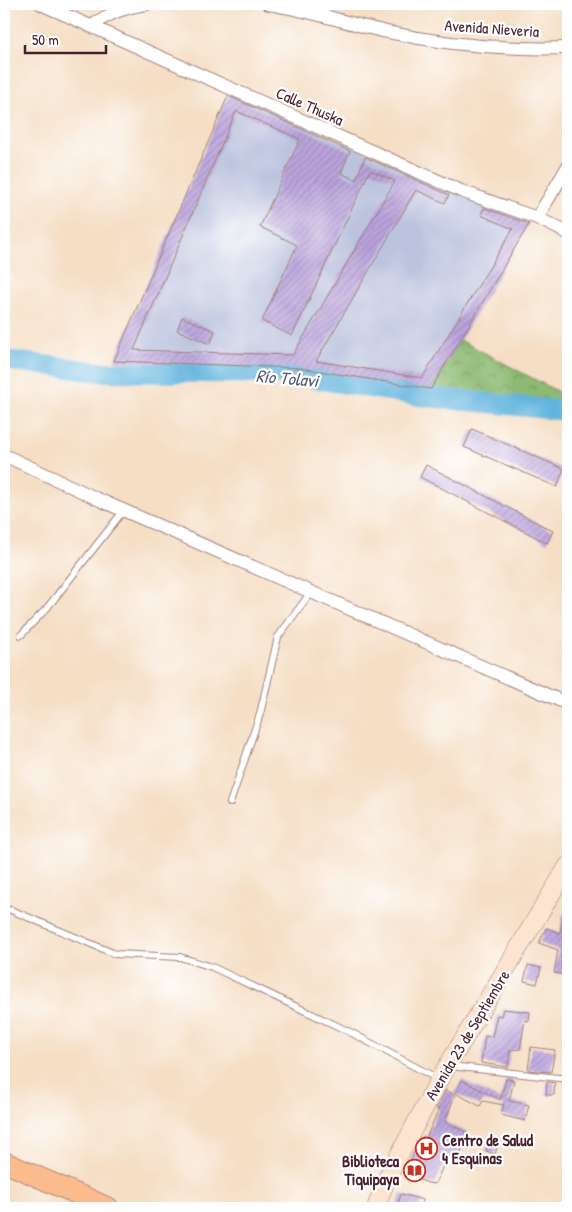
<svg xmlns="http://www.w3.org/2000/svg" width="572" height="1212" font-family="'Patrick Hand',sans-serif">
<defs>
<pattern id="forest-crowns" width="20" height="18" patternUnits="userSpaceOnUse" patternTransform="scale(1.25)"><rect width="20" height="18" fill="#8cba72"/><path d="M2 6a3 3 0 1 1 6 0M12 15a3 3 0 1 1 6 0" fill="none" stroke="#74975e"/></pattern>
<pattern id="building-hatch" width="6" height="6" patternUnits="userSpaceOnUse" patternTransform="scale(1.25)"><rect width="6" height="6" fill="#bba4dd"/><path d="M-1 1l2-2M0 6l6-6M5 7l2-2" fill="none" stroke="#9a85b3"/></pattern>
</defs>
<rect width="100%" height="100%" fill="#fff"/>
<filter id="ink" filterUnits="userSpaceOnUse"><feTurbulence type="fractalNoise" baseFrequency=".02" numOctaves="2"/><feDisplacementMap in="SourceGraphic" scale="10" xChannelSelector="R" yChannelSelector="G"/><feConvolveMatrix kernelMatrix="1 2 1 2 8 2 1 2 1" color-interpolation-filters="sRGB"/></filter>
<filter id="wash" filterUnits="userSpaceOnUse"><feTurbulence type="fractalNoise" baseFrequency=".0096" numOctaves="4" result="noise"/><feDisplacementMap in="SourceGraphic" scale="20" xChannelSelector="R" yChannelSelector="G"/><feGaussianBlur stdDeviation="1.12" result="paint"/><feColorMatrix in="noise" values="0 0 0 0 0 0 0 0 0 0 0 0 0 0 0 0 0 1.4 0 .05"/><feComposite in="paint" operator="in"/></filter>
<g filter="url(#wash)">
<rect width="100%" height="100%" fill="#f5dec4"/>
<!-- industrial -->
<path fill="#bcc3de" d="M229 93 529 223 431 389 300 368 114 361Z"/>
<!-- forest -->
<path fill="url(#forest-crowns)" stroke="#6b6c4e" d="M460 340 568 397V402L431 389Z"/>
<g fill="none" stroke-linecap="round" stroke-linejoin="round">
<!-- river -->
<path stroke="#62b4de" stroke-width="20" d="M4 360 100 372 285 374 418 396 568 411"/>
</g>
<g id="blocks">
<!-- building -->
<path fill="url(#building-hatch)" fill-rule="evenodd" d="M228 96 350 151 341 173 356 180 365 157 449 195 445 203 416 190 316 361 422 378 513 229 481 215 484 208 529 224 431 389 300 368 114 361ZM236 111 300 139 260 227 297 245 262 321 292 336 370 170 395 181 293 355 134 350Z
M182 317 215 331 210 344 177 330Z
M472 429 564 469 557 487 464 447Z
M426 465 553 531 547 543 420 477Z
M563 914 568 915V975L554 973 558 950 539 943 546 928 560 933Z
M528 965 541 968 537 984 524 981Z
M503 1009 530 1012 529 1021 525 1020 520 1049 510 1050 508 1067 481 1063 485 1036 492 1037 497 1015 501 1016Z
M531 1047 555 1050 551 1072 528 1070Z
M506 1079 514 1080 509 1101 529 1105 525 1121 501 1115 504 1105 483 1101 480 1106 455 1093 462 1080 500 1100Z
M547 1082 555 1083 554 1095H546Z
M446 1090 455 1095 445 1122 468 1133 458 1159 448 1155 435 1184 428 1183 407 1175 413 1154 423 1136 426 1138 439 1109 436 1108Z
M490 1139 499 1142 495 1154 486 1151Z
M401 1194 423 1200 420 1208H396Z"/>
</g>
</g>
<g filter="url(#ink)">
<use href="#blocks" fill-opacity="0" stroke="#a07e78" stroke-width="1"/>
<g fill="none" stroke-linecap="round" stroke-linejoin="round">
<defs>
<path id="service" d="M21 635 47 608 124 510
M230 803 260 714 278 637 311 592
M11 910 115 954 180 957 212 967 350 1032 438 1079
M450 1066 568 1079"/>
<path id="minor" d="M41 4 461 191 537 218 568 233
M268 4C308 10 347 23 387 32 447 45 507 50 568 48
M92 26C109 13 125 7 147 4
M537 218 568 166
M4 455 102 501 568 704"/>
<path id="secondary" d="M376 1208 386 1180 439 1080 568 866"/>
<path id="primary" d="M4 1162 109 1208"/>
</defs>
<!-- service casing -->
<use href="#service" stroke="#a07e78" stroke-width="8"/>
<!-- minor casing -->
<use href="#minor" stroke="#a07e78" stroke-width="14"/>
<!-- secondary casing -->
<use href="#secondary" stroke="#a07e78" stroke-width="19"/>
<!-- primary casing -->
<use href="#primary" stroke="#a07e78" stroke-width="22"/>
<!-- service -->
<use href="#service" stroke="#fff" stroke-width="6"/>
<!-- minor -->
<use href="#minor" stroke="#fff" stroke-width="12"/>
<!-- secondary -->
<use href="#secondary" stroke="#fde4d1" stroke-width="18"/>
<!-- primary -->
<use href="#primary" stroke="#fbbb8d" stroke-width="20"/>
</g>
</g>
<!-- icons -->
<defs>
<symbol id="hospital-ring" viewBox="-11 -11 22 22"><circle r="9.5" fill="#fff" stroke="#c8321e" stroke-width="1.5"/><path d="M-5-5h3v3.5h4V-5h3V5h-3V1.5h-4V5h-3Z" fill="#c8321e"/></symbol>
<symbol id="library-ring" viewBox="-11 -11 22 22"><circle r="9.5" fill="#fff" stroke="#c8321e" stroke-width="1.5"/><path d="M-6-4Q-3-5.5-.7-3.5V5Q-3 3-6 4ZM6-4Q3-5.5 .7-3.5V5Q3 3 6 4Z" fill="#c8321e"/></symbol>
</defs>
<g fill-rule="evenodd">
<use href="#hospital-ring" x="414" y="1136" width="25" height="25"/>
<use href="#library-ring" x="402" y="1158" width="25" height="25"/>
</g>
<g text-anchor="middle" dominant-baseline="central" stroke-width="4.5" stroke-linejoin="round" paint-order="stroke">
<!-- street labels -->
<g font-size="16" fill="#4a1f2b" stroke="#fff">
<text transform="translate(492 28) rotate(4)">Avenida Nieveria</text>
<text transform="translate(310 106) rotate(24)">Calle Thuska</text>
<text transform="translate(467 1035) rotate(-59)">Avenida 23 de Septiembre</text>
</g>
<!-- poi labels -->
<g font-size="16" font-weight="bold" fill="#4a1f2b" stroke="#fff" text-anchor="start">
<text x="442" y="1140">Centro de Salud<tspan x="442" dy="18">4 Esquinas</tspan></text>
<text x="399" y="1161" text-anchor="end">Biblioteca<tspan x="399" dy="18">Tiquipaya</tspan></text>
</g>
<!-- water labels -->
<g font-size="18" font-style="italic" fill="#545b73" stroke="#fff">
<text transform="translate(287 378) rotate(5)">Río Tolavi</text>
</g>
</g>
<!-- margin -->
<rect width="572" height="1212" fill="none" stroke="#fff" stroke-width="20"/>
<!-- scale -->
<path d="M25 45v8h81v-8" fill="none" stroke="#4a1f2b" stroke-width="2.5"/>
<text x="32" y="45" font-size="15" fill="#4a1f2b" stroke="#ffffff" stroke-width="4" paint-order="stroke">50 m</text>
</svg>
